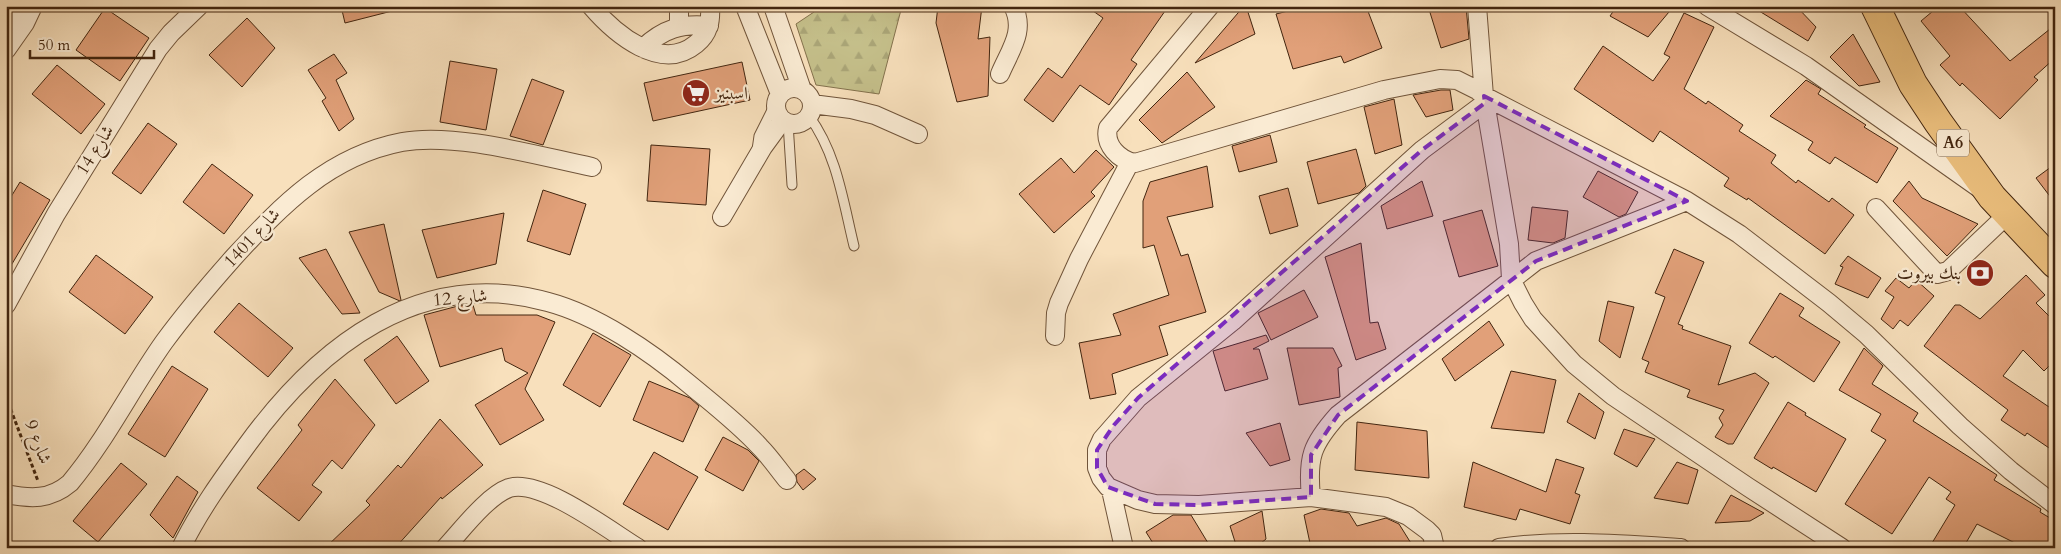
<svg xmlns="http://www.w3.org/2000/svg" width="2061" height="554" font-family="Cardo,Amiri,serif">
<defs>
<pattern id="forest-firs" width="22" height="20" patternUnits="userSpaceOnUse" patternTransform="scale(1.25)"><rect width="22" height="20" fill="#c5c08b"/><path d="M5 1l3.5 6h-7zM16 11l3.5 6h-7z" fill="#aaa577"/></pattern>
</defs>
<rect width="100%" height="100%" fill="#f8e0bc"/>
<filter id="stains"><feTurbulence type="fractalNoise" baseFrequency=".004" numOctaves="4"/><feColorMatrix values="0 0 0 0 .2 0 0 0 0 .09 0 0 0 0 .02 0 0 0 .5 -.17"/></filter>
<radialGradient id="worn" r=".72"><stop offset=".6" stop-color="#630" stop-opacity="0"/><stop offset="1" stop-color="#630" stop-opacity=".3"/></radialGradient>
<!-- forest -->
<path fill="url(#forest-firs)" stroke="#84724d" d="M813 6H902L879 94 816 85 796 24 814 12Z"/>
<!-- building -->
<path fill="#e1a079" stroke="#42250f" d="M341 6H391L392 11 345 23Z
M938 6H982L978 39 990 37 988 96 957 102 936 23Z
M1086 6H1157L1165 11 1131 60 1137 64 1109 105 1080 85 1053 122 1024 100 1048 68 1062 78 1103 18Z
M1244 6H1246L1255 34 1195 63Z
M1308 6H1366L1382 48 1344 63 1341 56 1293 69 1276 14Z
M1428 6H1466L1469 39 1441 48Z
M1617 6H1674L1648 37 1610 16Z
M1751 6H1796L1816 27 1808 41Z
M1939 6H1959L2010 61 2055 25V58L2034 77 2038 80 2000 119 1962 83 1960 86 1940 65 1950 56 1921 21Z
M105 8 149 38 120 81 76 50Z
M1684 13 1714 27 1684 89 1706 104 1708 101 1743 125 1739 131 1776 155 1771 163 1796 183 1798 180 1829 202 1832 198 1854 215 1825 254 1748 198 1747 200 1724 186 1729 178 1660 131 1653 142 1574 89 1603 46 1653 81 1670 57 1664 54Z
M247 18 275 48 242 87 209 55Z
M1853 34 1880 82 1859 86 1830 57Z
M334 54 347 73 336 80 354 119 339 131 322 101 326 98 308 70Z
M450 61 497 69 486 130 440 122Z
M742 62 750 100 653 121 644 83Z
M57 65 105 104 81 134 32 94Z
M1187 72 1215 107 1162 143 1139 120Z
M532 79 564 91 543 145 510 136Z
M1806 80 1821 89 1818 94 1866 125 1864 127 1898 148 1877 183 1835 157 1830 164 1808 150 1813 142 1770 116Z
M1441 90H1450L1453 110 1426 117 1413 95Z
M1394 99 1402 145 1375 154 1364 107Z
M148 123 177 144 141 194 112 173Z
M1270 135 1277 162 1239 172 1232 146Z
M651 145 710 149 706 205 647 201Z
M1356 149 1366 186 1359 193 1318 204 1307 162Z
M1096 150 1114 167 1091 192 1095 196 1054 233 1019 194 1061 158 1074 173Z
M212 164 253 195 224 234 183 202Z
M2055 164V203L2036 178Z
M1207 166 1213 207 1167 217 1181 256 1188 254 1206 312 1159 326 1168 355 1112 374 1116 394 1090 399 1079 343 1121 335 1113 314 1169 295 1154 245 1143 248V201L1150 182Z
M1598 171 1638 192 1626 214 1619 217 1583 197Z
M1422 181 1433 216 1387 229 1381 206Z
M1909 181 1922 198 1978 224 1947 256 1893 201Z
M20 182 50 200 6 274V205Z
M1288 188 1298 226 1270 234 1259 196Z
M543 190 586 204 570 255 527 241Z
M1532 207 1568 211 1565 238 1553 243 1528 240Z
M1482 210 1498 266 1459 277 1443 221Z
M504 213 496 264 437 278 422 230Z
M384 224 401 300 400 301 379 292 349 232Z
M1361 243 1370 323 1378 322 1386 349 1356 360 1325 257Z
M326 249 360 313 342 314 299 258Z
M1674 249 1704 262 1678 324 1683 326 1682 329 1731 346 1718 385 1755 373 1769 383 1733 444H1728L1715 437 1723 425 1719 418 1724 410 1687 397 1690 390 1645 372 1649 362 1642 359 1665 297 1655 293Z
M96 255 153 297 125 334 69 292Z
M1848 256 1881 278 1868 298 1835 284 1843 267 1840 266Z
M2026 275 2045 295 2036 303 2055 322V360L2044 371 2023 350 2003 376 2055 411V452L2027 433 2025 436 2001 420 2008 410 1924 346 1955 305H1960L1980 319Z
M1896 278 1909 288 1916 280 1934 296 1908 326 1900 320 1893 329 1881 319 1894 297 1885 291Z
M1304 290 1318 317 1271 340 1258 313Z
M1780 293 1804 308 1799 316 1840 342 1814 382 1775 356 1773 358 1749 343Z
M1608 301 1634 307 1620 358 1599 341Z
M239 303 293 348 268 377 214 332Z
M473 305 476 315H537L555 322 525 389 544 420 500 445 475 405 528 373 505 361 502 348 440 367 424 315 458 306Z
M1489 321 1504 345 1455 381 1442 359Z
M593 333 631 355 600 407 563 385Z
M1266 335 1269 341 1253 349H1259L1268 379 1225 391 1213 351Z
M397 336 429 381 396 404 364 360Z
M1287 348H1333L1342 366 1338 368 1340 397 1299 405Z
M1864 348 1883 366 1872 384 1918 413 1913 421 1997 475 1994 480 2041 509 2040 512 2055 521V548H2025L1977 524 1963 548H1929L1955 505 1946 499 1951 492 1929 477 1892 534 1845 504 1886 440 1871 431 1881 414 1839 390Z
M172 366 208 389 165 457 128 434Z
M1511 371 1556 380 1544 433 1491 428Z
M335 379 375 425 342 469 332 460 312 485 322 492 299 521 257 488 302 430 298 425Z
M649 381 690 398 699 406 683 442 633 420Z
M1579 393 1604 412 1595 439 1567 422Z
M1788 402 1806 413 1805 415 1846 439 1816 492 1773 467 1772 469 1754 458Z
M440 419 483 465 442 499 441 497 395 548H325L370 505 366 501 398 465 401 468Z
M1357 422 1427 431 1429 478 1355 470Z
M1280 423 1290 460 1270 466 1246 433Z
M1624 429 1655 439 1637 467 1614 454Z
M723 437 748 450 759 461 743 491 705 470Z
M654 452 698 477 668 530 623 504Z
M1556 459 1584 468 1575 493 1580 495 1570 524 1520 509 1516 520 1464 507 1473 462 1546 492Z
M1677 462 1698 470 1688 504 1654 498Z
M121 463 147 484 98 542 73 521Z
M804 469 816 479 803 490 797 482 796 475Z
M177 476 198 492 173 538 150 515Z
M1731 495 1764 513 1750 521 1715 523Z
M1321 509 1349 513 1357 526 1386 518 1399 524 1414 548H1311L1304 515Z
M1262 511 1266 539 1255 548H1237L1230 526Z
M1173 515H1191L1208 543 1200 548H1156L1146 532Z"/>
<g fill="none" stroke-linecap="round" stroke-linejoin="round">
<defs>
<path id="lane" d="M809 116C837 154 843 201 854 246
M788 123 792 185
M757 150 759 136 775 104"/>
<path id="street" d="M591 6C615 34 661 73 696 44 709 34 711 21 710 6
M679 6V26
M745 6 780 94
M773 6 802 90
M1210 6 1108 128C1104 145 1119 160 1135 163L1384 90 1440 79 1457 80 1477 90 1484 96 1687 201 1739 234 1829 303 1866 334 1960 426 2011 471 2055 505
M1477 6 1484 96 1509 244 1511 279 1523 303 1533 319 1574 364 1613 396 1748 487 1842 548
M1707 6 1806 66 1979 188
M6 23 17 6
M643 48C663 29 682 23 709 26
M6 50 25 23 33 6
M1000 74C1010 50 1026 31 1013 6
M776 106a18 18 0 1 1 36 0a18 18 0 1 1-36 0Z
M812 104 851 109 875 115 918 134
M1876 208 1937 274 1948 271 2008 214
M722 217 763 147 782 121
M6 305 56 214 158 49 171 33 199 6
M1055 336 1056 313 1059 303 1079 259 1130 162
M1111 490 1124 548
M6 494C31 499 50 500 70 483 106 440 132 387 164 342 186 312 210 284 234 257 282 205 329 156 402 142 455 132 538 156 592 167
M1311 497C1307 457 1312 444 1338 415L1536 261 1687 201
M181 548C199 511 223 478 247 445 318 347 419 266 548 302 597 315 651 352 689 384 713 404 739 424 760 447 770 457 778 469 787 480
M445 548C461 531 487 496 509 488 541 478 610 531 638 548
M1435 548 1432 535 1427 530 1408 516 1386 507 1311 497 1199 505 1155 504 1138 500 1108 487 1101 478 1097 468V450L1102 439 1138 398 1233 321 1422 150 1485 103
M1499 548C1559 539 1620 544 1681 548"/>
<path id="highway" d="M1875 6 1913 84 1938 122 1992 197 2055 264"/>
</defs>
<!-- lane casing -->
<use href="#lane" stroke="#70543a" stroke-width="11"/>
<!-- street casing -->
<use href="#street" stroke="#70543a" stroke-width="20"/>
<!-- highway casing -->
<use href="#highway" stroke="#42250f" stroke-width="30"/>
<!-- path -->
<path stroke="#42250f" stroke-width="3" stroke-dasharray="4 2.5" stroke-linecap="butt" d="M6 397 38 481"/>
<!-- lane -->
<use href="#lane" stroke="#faebd3" stroke-width="9"/>
<!-- street -->
<use href="#street" stroke="#faebd3" stroke-width="18"/>
<!-- highway -->
<use href="#highway" stroke="#ecc07e" stroke-width="28"/>
</g>
<!-- marked area -->
<path fill="#7b2cbf" fill-opacity="0.2" stroke="#7b2cbf" stroke-width="4" stroke-dasharray="10 6" stroke-linejoin="round" d="M1484 96 1687 201 1536 261 1338 415 1311 455V497L1199 505 1155 504 1108 487 1097 468V450L1114 425 1138 398 1422 150 1485 103Z"/>
<!-- icons -->
<defs>
<symbol id="supermarket-disc" viewBox="-11 -11 22 22"><circle r="9.5" fill="#8f2418" stroke="#faebd3"/><path d="M-6-5.5h2.5l.6 2H6L4.5 2H-2.5L-4.4-4H-6ZM-1.5 3.2a1.3 1.3 0 1 0 .1 0ZM3 3.2a1.3 1.3 0 1 0 .1 0Z" fill="#fff"/></symbol>
<symbol id="bank-disc" viewBox="-11 -11 22 22"><circle r="9.5" fill="#8f2418" stroke="#faebd3"/><path d="M-6-4H6V4H-6ZM0-2.3a2.3 2.3 0 1 0 0 4.6a2.3 2.3 0 1 0 0-4.6Z" fill="#fff"/></symbol>
</defs>
<g fill-rule="evenodd">
<use href="#supermarket-disc" x="680" y="77" width="32" height="32"/>
<use href="#bank-disc" x="1964" y="257" width="32" height="32"/>
</g>
<g text-anchor="middle" dominant-baseline="central" stroke-width="4.5" stroke-linejoin="round" paint-order="stroke">
<!-- shield labels -->
<rect fill="#faebd3" stroke="#79604a" stroke-width="1" x="1937" y="129.5" width="32" height="27" rx="4"/>
<g font-size="16" font-weight="bold" fill="#42250f">
<text x="1953" y="143">A6</text>
</g>
<!-- poi labels -->
<g font-size="18" fill="#42250f" stroke="#faebd3" text-anchor="start">
<text x="715" y="93">اسبنيز</text>
<text x="1961" y="273" text-anchor="end">بنك بيروت</text>
</g>
<!-- street labels -->
<g font-size="18" fill="#42250f" stroke="#faebd3">
<text transform="translate(95 150) rotate(-58)">شارع 14</text>
<text transform="translate(252 238) rotate(-47)">شارع 1401</text>
<text transform="translate(460 298) rotate(-5)">شارع 12</text>
<text transform="translate(38 442) rotate(69)">شارع 9</text>
</g>
</g>
<!-- margin -->
<rect width="2061" height="554" fill="none" stroke="#f8e0bc" stroke-width="25"/>
<rect x="8" y="8" width="2046" height="539" fill="none" stroke="#42250f" stroke-width="2.5"/>
<rect x="12" y="12" width="2036" height="529" fill="none" stroke="#42250f"/>
<!-- scale -->
<path d="M30 50v8h124v-8" fill="none" stroke="#42250f" stroke-width="2.5"/>
<text x="38" y="50" font-size="15" fill="#42250f" stroke="#faebd3" stroke-width="4" paint-order="stroke">50 m</text>
<rect width="100%" height="100%" filter="url(#stains)"/>
<rect width="100%" height="100%" fill="url(#worn)"/>
</svg>
